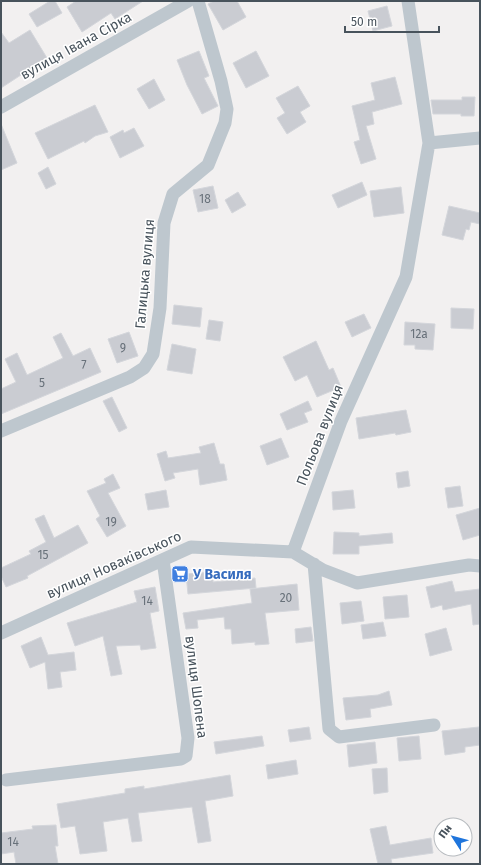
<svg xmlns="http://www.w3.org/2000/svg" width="481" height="865" font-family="'Fira Sans',sans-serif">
<rect width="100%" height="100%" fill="#f2f0f0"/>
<!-- building -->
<path fill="#caccd2" stroke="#d4d6db" d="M50 1H55L62 13 37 27 29 14Z
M76 1H143L115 19 111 13 82 32 67 7Z
M214 1H237L246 17 223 30 208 4Z
M387 6 392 26 373 31 368 11Z
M30 30 47 58 1 88V32L9 43Z
M199 51 209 76 204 78 218 106 202 114 187 85 177 60Z
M256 51 269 76 246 88 233 63Z
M395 77 402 104 372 112 374 124 366 126 376 159 361 164 354 142 360 140 352 106 375 100 371 83Z
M154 79 165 100 149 109 137 89Z
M298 86 310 106 300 112 306 122 287 134 277 118 285 113 276 98Z
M462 97H475L474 116H461V114H433L431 100H462Z
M95 105 108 132 95 136 85 143 84 141 48 159 35 133Z
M1 124 17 163 1 170Z
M134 128 144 146 120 158 110 137 123 130 124 133Z
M48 167 56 184 46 189 38 173Z
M362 182 367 195 338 208 332 195Z
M213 186 218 208 198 212 193 190Z
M401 187 404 213 374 217 370 191Z
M238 192 246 205 232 213 225 200Z
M449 206 480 213V224L471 222 469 230 466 229 463 240 442 235Z
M174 305 202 308 200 327 172 324Z
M451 308 474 309 473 329 451 328Z
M364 314 371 328 352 337 345 322Z
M209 320 223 322 220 341 206 339Z
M405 322 435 324 433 350 415 349V345H404Z
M129 332 138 356 117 363 108 339Z
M61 333 73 356 90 348 101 372 1 414V389L16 382 5 359 17 353 27 375 63 358 53 337Z
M316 341 329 370 333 368 341 387 317 397 307 375 295 381 283 357Z
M172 344 196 349 192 374 167 370Z
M112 397 127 428 119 432 103 401Z
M308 401 312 410 304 413 308 422 287 430 280 414Z
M406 410 411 432 396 435 395 433 359 439 356 418Z
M281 438 289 457 267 465 260 446Z
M214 443 220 464H224L227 480 200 485 198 469 173 473 175 478 165 481 157 454 166 451 168 458 201 453 199 447Z
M408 471 410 486 398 488 396 473Z
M113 474 120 488 108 493 126 526 107 537 96 519 100 516 87 491 106 483 104 479Z
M460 486 463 506 448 508 445 488Z
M166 490 169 507 148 510 145 494Z
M353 490 355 508 333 510 332 492Z
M480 508V535L463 540 456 515Z
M44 515 54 538 78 525 88 543 27 576 28 578 6 587 1 576V568L31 554 29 551 46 542 35 519Z
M334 532 359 533V536L392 533 393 543 359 546V554H333Z
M184 566 185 581 174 582 173 567Z
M213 572V582L255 578 256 588 188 594 186 574Z
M452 581 455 592 480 589V624L473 625 471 604 443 610 442 605 431 608 426 587Z
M297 584 299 610 265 613 269 644 255 645V642L232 644 231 629H225L224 617 197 620 198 628 186 629 183 613 252 603 250 589Z
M155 587 159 611 150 613 156 648 141 650 140 645 116 646 122 674 111 676 103 636 75 646 67 623 137 602 134 591Z
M407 595 409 617 385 619 383 597Z
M361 601 364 621 342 624 340 603Z
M383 622 386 636 363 639 361 625Z
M311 627 313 641 296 643 295 629Z
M446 628 452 650 430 656 425 634Z
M41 637 48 655 74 652 76 670 60 672 62 687 48 689 45 662 30 668 21 646Z
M389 691 392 705 370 709 371 717 346 720 343 698 378 695Z
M309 727 311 739 290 742 288 730Z
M479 727 480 745 465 747V752L445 755 442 731Z
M262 736 264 746 216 754 214 742Z
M419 736 421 759 399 761 397 738Z
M375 742 377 763 349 767 347 745Z
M296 760 298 774 268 779 266 765Z
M387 768 388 792 374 794 372 769Z
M230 775 233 796 205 801 211 841 198 843 192 807 138 813 142 841 132 842 128 818 103 822 107 851 80 854 75 826 61 828 57 804 125 793V789L144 786V789Z
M56 825 58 846H55L58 864H16L14 852 1 854V833L33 829 32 826Z
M386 826 390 845 431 838 433 853 391 859 392 864H378L370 829Z"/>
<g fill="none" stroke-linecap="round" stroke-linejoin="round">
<!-- minor -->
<path stroke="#bec7ce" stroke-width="13" d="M1 107 188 1
M429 143 480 138
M1 431 130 377 144 368 153 354 160 308 164 223 173 194 208 165 225 123 227 109 221 81 198 1
M293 552 341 421 406 277 429 143 408 1
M314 564 329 729 339 737 434 725
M1 633 191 547 293 552 323 570 357 583 469 565 480 566
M6 780 181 759 186 756 188 738 163 560"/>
</g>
<!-- icons -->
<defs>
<symbol id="supermarket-square" viewBox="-11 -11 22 22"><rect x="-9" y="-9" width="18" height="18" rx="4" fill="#3f7fe0" stroke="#fff"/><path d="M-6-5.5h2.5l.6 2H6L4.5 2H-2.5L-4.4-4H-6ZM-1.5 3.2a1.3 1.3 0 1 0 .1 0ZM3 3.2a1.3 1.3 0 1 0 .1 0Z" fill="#fff"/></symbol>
</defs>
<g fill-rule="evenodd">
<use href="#supermarket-square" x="170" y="564" width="20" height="20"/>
</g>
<g text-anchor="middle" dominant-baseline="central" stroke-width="3" stroke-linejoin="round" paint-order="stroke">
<!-- number labels -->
<g font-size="12" fill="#68717a">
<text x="205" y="199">18</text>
<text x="419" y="334">12а</text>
<text x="123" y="348">9</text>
<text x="84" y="365">7</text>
<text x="42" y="383">5</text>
<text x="111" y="522">19</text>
<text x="43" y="555">15</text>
<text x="286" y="598">20</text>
<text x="147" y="601">14</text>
<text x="13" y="842">14</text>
</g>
<!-- street labels -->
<g font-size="14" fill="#48535c" stroke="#fff">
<text transform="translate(76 46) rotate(-29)">вулиця Івана Сірка</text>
<text transform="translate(145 274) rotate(-85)">Галицька вулиця</text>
<text transform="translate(320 435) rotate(-69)">Польова вулиця</text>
<text transform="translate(114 565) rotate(-24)">вулиця Новаківського</text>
<text transform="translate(196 687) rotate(83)">вулиця Шопена</text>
</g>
<!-- shop labels -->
<g font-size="14" font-weight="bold" fill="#366cbe" stroke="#fff" text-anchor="start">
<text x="193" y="574">У Василя</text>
</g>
</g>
<!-- border -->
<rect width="481" height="865" fill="none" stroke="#48535c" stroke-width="4"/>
<!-- north arrow -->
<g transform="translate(453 837) rotate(306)"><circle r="19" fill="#ffffff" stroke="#b6babe"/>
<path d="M0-3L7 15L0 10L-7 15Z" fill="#1f75dc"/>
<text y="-6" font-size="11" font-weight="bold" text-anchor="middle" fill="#48535c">Пн</text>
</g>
<!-- scale -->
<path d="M345 26v6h94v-6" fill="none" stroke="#48535c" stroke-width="2"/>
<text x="351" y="26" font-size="12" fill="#48535c" stroke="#ffffff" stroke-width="3" paint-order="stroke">50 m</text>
</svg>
